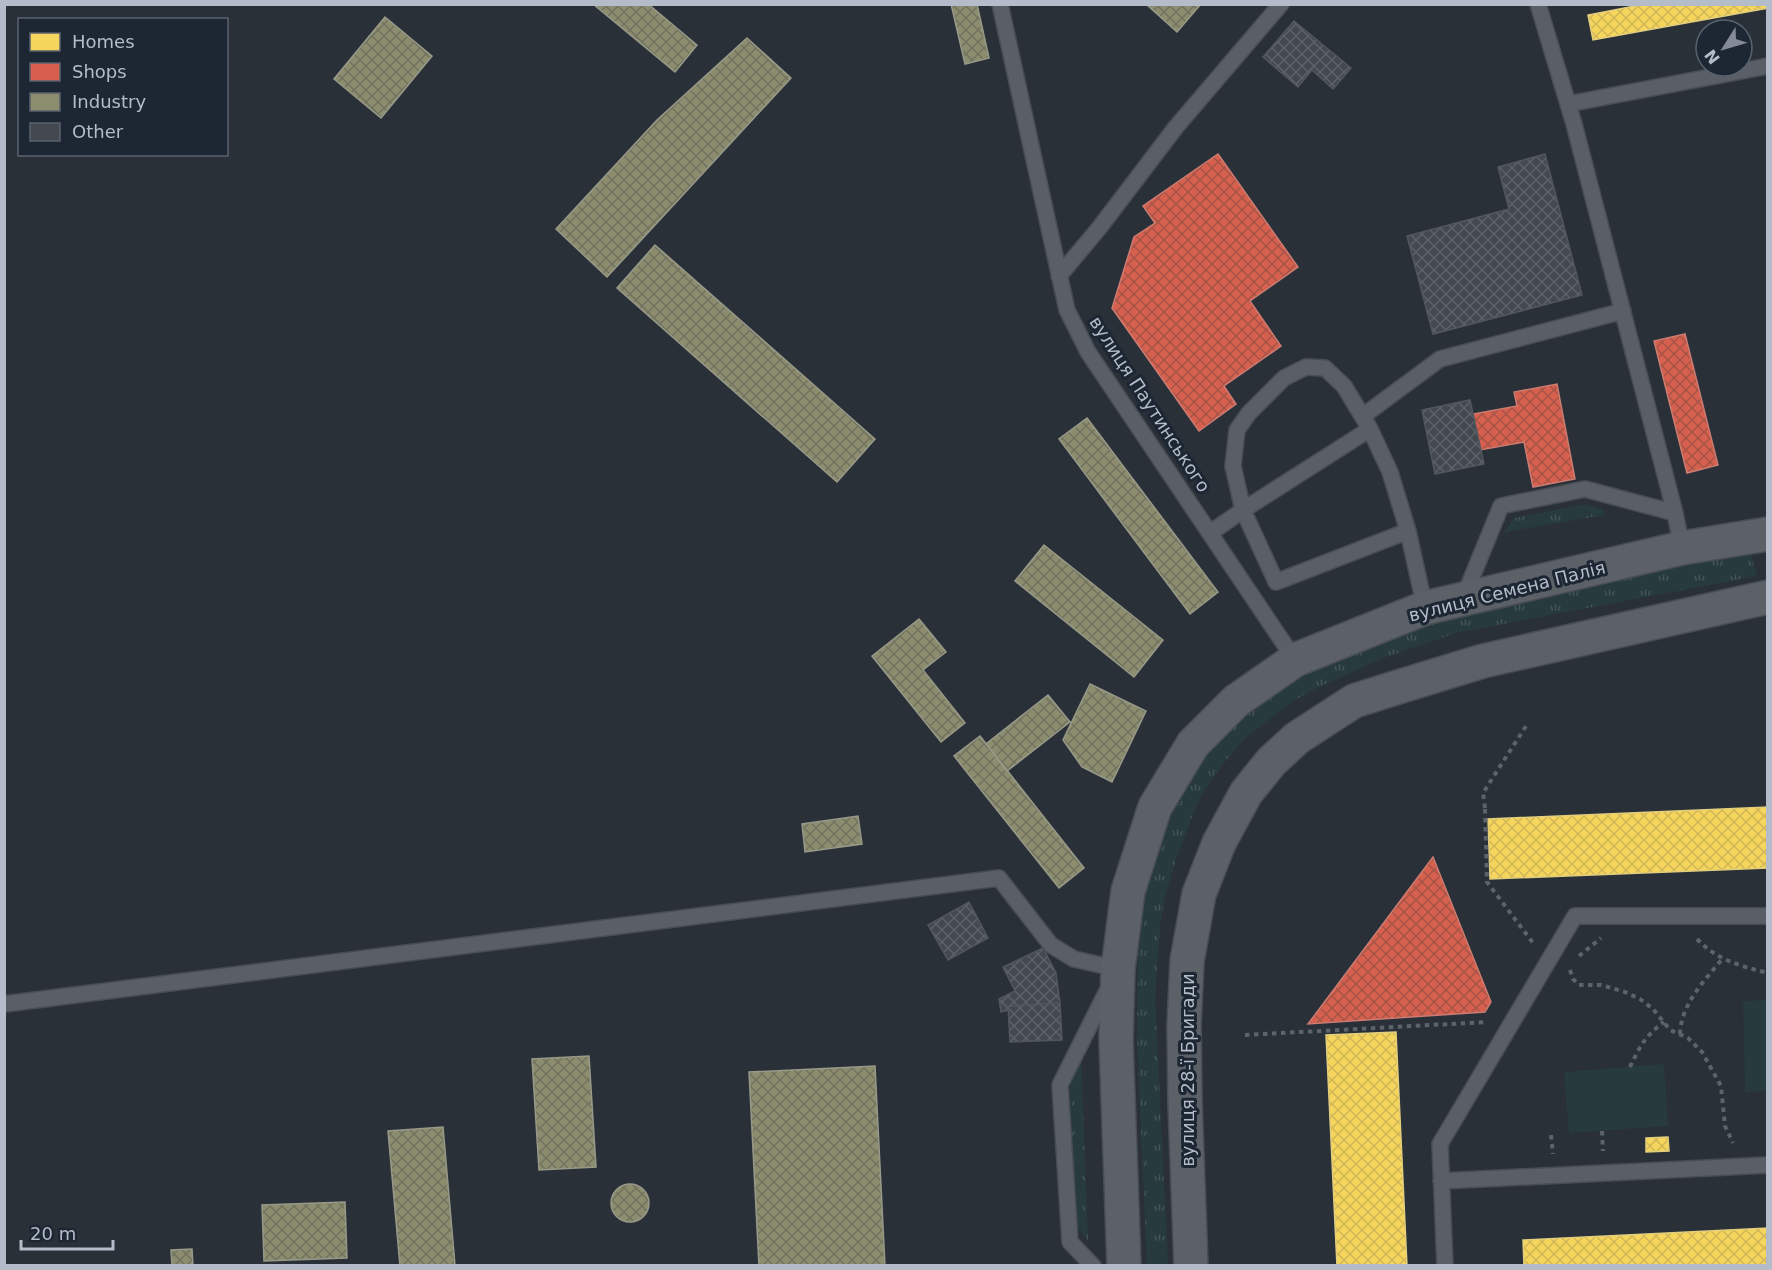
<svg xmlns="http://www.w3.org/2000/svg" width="1772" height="1270" font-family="'DejaVu Sans',sans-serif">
<defs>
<pattern id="grass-tufts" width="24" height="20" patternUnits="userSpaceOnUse" patternTransform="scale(1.5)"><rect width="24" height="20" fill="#273a3e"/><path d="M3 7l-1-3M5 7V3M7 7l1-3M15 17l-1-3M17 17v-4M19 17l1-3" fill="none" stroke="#445559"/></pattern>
<pattern id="homes-cross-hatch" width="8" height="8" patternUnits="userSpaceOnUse" patternTransform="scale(1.5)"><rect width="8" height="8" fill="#f6d55c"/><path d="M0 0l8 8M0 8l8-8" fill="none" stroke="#d0b656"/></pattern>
<pattern id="shops-cross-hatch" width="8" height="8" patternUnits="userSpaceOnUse" patternTransform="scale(1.5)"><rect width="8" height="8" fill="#d6604d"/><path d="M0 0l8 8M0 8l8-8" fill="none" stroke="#a65448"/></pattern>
<pattern id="industry-cross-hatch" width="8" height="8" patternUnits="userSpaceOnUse" patternTransform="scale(1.5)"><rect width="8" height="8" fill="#8c8c6e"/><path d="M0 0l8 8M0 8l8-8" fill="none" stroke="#72735f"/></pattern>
<pattern id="building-cross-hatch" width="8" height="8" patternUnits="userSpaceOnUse" patternTransform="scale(1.5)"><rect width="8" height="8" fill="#444950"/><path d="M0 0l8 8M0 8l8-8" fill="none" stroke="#5d6168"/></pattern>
</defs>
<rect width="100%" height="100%" fill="#2a3038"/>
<!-- grass -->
<path fill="url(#grass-tufts)" d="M1586 504 1603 510 1605 515 1505 532 1514 518Z
M1749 548 1757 576 1456 633 1383 658 1321 686 1293 701 1244 739 1224 763 1205 789 1194 811 1175 863 1165 897 1160 925 1155 997 1168 1265 1147 1266 1137 1038 1138 956 1145 895 1155 859 1176 805 1190 779 1210 751 1230 726 1256 705 1314 670 1344 654 1412 623Z
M1081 1055 1088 1240 1075 1225 1070 1087Z"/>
<!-- garden -->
<path fill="#273a3e" d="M1767 1000V1091L1745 1092 1743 1001Z
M1664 1064 1668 1126 1569 1133 1564 1072Z"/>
<!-- homes -->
<path fill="url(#homes-cross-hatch)" stroke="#e2ce7d" stroke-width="1.5" d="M1645 4H1768V8L1593 40 1588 15Z
M1768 807V868L1490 879 1488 819Z
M1396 1032 1407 1266H1337L1326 1035Z
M1668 1137 1669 1151 1646 1152V1138Z
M1768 1228V1266H1524L1523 1240Z"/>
<!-- shops -->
<path fill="url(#shops-cross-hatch)" stroke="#cc7c72" stroke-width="1.5" d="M1218 154 1298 267 1250 301 1281 346 1224 386 1236 404 1199 431 1112 308 1134 237 1155 223 1143 206Z
M1685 334 1718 465 1687 473 1654 341Z
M1557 384 1575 479 1533 487 1524 442 1480 450 1473 414 1517 406 1514 392Z
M1433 857 1491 1002 1485 1012 1308 1024Z"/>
<!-- industry -->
<path fill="url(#industry-cross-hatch)" stroke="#989a89" stroke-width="1.5" d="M593 4H648L697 45 675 72Z
M951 4H977L989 58 965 64Z
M1146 4H1201L1177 32Z
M385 17 432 56 381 118 334 79Z
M747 38 791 78 607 277 556 229 657 120Z
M655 245 875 439 837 482 617 288Z
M1087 418 1218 592 1190 614 1059 439Z
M1044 545 1163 640 1134 677 1015 581Z
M919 619 946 652 923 670 965 723 941 742 872 656Z
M1090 684 1146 711 1112 782 1082 767 1063 740Z
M1048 695 1070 722 1007 771 986 744Z
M980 736 1084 868 1059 888 954 756Z
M858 816 862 844 805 852 802 824Z
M589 1056 596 1167 539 1170 532 1059Z
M875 1066 885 1266H759L749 1072Z
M443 1127 455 1265 400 1266 388 1131Z
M611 1203a19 19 0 1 1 38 0a19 19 0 1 1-38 0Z
M345 1202 347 1258 264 1261 262 1205Z
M192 1249 193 1266H172L171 1250Z"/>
<!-- building -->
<path fill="url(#building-cross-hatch)" stroke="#52575f" stroke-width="1.5" d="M1294 21 1351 68 1333 89 1312 70 1298 87 1263 57Z
M1545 154 1582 295 1433 334 1407 236 1509 209 1498 167Z
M1470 400 1484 464 1435 474 1422 410Z
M969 902 988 938 948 960 928 925Z
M1043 948 1056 973 1060 1003 1008 1006 1009 1010 1001 1012 999 999 1015 991 1003 967Z
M1060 1003 1062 1040 1010 1042 1008 1006Z"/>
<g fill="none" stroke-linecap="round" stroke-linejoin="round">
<defs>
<path id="service" d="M1000 4 1067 310 1088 352 1295 660
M1538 4 1574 124 1675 513 1682 548
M1568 104 1768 66
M1059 276 1100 227 1176 127 1281 4
M1363 416 1440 359 1623 311
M1408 531 1276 582 1243 510 1233 466 1237 430 1249 413 1284 378 1306 367 1325 368 1344 386 1370 429 1390 472 1408 531 1425 608
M1210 533 1243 510 1370 429
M1463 599 1501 506 1585 489 1675 513
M4 1004 999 878 1051 945 1074 959 1118 969 1060 1085 1070 1242 1093 1266
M1441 1181 1768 1165
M1445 1266 1440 1144 1575 916H1768"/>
<path id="primary" d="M1124 1266 1116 1040 1118 969 1128 891 1155 807 1193 744 1236 701 1295 660 1425 608 1682 548 1768 534
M1191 1266 1185 1103 1184 1025 1187 961 1199 894 1219 843 1246 793 1271 762 1297 738 1354 701 1395 688 1483 661 1768 597"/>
</defs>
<!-- service casing -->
<use href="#service" stroke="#484c53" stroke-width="18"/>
<!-- primary casing -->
<use href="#primary" stroke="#484c55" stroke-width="36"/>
<!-- path -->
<path stroke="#5d636a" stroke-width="4" stroke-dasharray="4.5 4.5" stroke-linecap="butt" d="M1485 808 1483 793 1526 726
M1485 809 1487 882 1533 943
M1697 939C1717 960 1740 966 1768 973
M1579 956 1601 938
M1570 970 1573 979 1579 985H1601L1625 992 1640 999 1653 1009 1670 1030 1688 1038 1702 1052 1721 1086 1725 1126 1733 1143
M1680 1034C1681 1004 1705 980 1723 958
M1245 1035 1487 1022
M1630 1067C1640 1046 1645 1036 1664 1022
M1602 1131 1603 1151
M1551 1135 1553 1154"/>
<!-- service -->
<use href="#service" stroke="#5a5e66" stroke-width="15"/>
<!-- primary -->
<use href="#primary" stroke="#5c6168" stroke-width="33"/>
</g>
<g text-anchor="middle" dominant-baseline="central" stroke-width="6" stroke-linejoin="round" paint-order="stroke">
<!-- street labels -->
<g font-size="18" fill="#b4bcc9" stroke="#1d2633">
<text transform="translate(1150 404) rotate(57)">вулиця Паутинського</text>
<text transform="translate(1507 591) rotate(-14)">вулиця Семена Палія</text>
<text transform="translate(1187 1070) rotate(-90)">вулиця 28-ї Бригади</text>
</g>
</g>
<!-- border -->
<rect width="1772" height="1270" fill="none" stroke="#b4bcc9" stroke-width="12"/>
<!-- legend -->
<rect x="18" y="18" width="210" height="138" fill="#1d2633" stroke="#59626f" stroke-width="1.5"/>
<rect x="30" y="33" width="30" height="18" fill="#f6d55c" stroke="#59626f" stroke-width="1.5"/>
<text x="72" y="48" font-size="18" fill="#b4bcc9">Homes</text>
<rect x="30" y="63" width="30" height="18" fill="#d6604d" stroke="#59626f" stroke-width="1.5"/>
<text x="72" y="78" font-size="18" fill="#b4bcc9">Shops</text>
<rect x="30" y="93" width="30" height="18" fill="#8c8c6e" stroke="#59626f" stroke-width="1.5"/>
<text x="72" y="108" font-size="18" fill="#b4bcc9">Industry</text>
<rect x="30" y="123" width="30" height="18" fill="#444950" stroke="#59626f" stroke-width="1.5"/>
<text x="72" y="138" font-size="18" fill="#b4bcc9">Other</text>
<!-- north arrow -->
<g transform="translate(1724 48) rotate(233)"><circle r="28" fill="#1d2633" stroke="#59626f" stroke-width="1.5"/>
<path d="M0-4.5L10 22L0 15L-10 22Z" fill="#848b96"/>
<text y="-9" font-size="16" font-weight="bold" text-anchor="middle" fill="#b4bcc9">N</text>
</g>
<!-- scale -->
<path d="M21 1240v9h92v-9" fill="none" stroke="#b4bcc9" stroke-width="3"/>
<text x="30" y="1240" font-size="18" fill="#b4bcc9" stroke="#1d2633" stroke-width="4.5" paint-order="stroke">20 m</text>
</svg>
